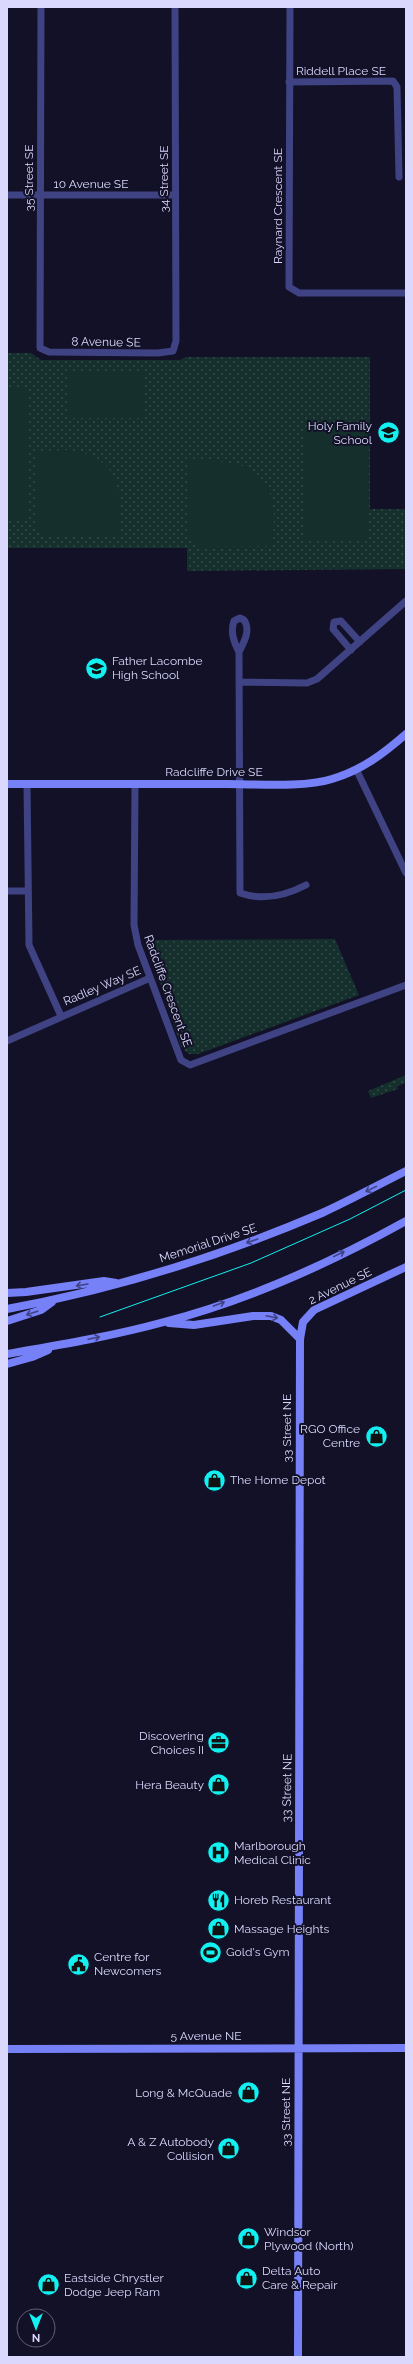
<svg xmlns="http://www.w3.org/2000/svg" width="413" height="2364" font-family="Raleway,sans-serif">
<defs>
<pattern id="grass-dots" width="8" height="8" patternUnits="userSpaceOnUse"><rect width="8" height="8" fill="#15302c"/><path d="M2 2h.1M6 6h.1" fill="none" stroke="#364d4c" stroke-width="1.8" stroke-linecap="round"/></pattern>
</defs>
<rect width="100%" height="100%" fill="#131127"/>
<!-- grass -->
<path fill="url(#grass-dots)" d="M7 353H31L41 360H180L186 357H370V509H406V569L187 571V548H7Z
M335 939 359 995 198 1054H189L181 1047 146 940Z
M406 1075V1083L397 1086 398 1089 371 1098 368 1091Z"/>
<!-- garden -->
<path fill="#15302c" d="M69 371H145V418H69Z
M7 389H28V519H7Z
M304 428H367V541H304Z
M67 450C122 456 121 491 120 536L46 537 35 527 36 451Z
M189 461C226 461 266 459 273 506 275 519 273 534 273 546L198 547 187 538Z"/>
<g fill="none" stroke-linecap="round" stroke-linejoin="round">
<!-- street -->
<path stroke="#3f4383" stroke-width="7" d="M41 7 40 348 49 352 158 353 173 351 176 341 175 7
M290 7 289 287 299 293H406
M289 82 393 81 397 87 399 177
M7 195H175
M351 650 333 629 334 622 341 621 360 642
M239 652C244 642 251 630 244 620L240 618 234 621C230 632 234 642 239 652L240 893C263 901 285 896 306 885
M239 682 307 683 317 679 406 601
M357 771 406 873
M27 784 29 945 61 1016
M135 784 134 925 138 945 181 1060 190 1065 406 985
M7 891H28
M7 1041 150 978"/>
<!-- secondary -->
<path stroke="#7680f7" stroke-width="8" d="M7 784C80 784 153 784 226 784 256 784 304 788 332 779 362 770 383 754 406 734
M7 1293 26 1292 104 1281 116 1283
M7 1309C115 1289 221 1256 322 1213 350 1200 378 1185 406 1171
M7 1321 41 1310 52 1302
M169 1323 194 1325 253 1316H271L281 1320 300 1339
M7 1354C59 1345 113 1336 164 1322 246 1301 332 1262 406 1221
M7 1364 32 1357 48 1350
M7 2049 406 2048
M298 2357 300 1339 303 1322 314 1310 406 1267"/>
<!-- tram -->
<path stroke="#11f1f1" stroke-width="1" d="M100 1317 251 1263 350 1219 406 1190"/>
</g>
<!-- one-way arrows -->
<defs><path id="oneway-shaft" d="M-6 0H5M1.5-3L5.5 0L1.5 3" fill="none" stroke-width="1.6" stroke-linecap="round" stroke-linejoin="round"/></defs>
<g stroke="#404385">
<use href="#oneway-shaft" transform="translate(371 1189) rotate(154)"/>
<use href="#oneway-shaft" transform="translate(252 1241) rotate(161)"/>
<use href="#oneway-shaft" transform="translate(339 1254) rotate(-26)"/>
<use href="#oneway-shaft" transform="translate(82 1285) rotate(171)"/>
<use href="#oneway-shaft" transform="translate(219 1304) rotate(-20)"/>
<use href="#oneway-shaft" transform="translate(32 1313) rotate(162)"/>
<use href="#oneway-shaft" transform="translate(272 1317) rotate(12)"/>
<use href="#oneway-shaft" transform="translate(94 1338) rotate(-12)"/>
</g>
<!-- icons -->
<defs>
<symbol id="school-disc" viewBox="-11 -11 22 22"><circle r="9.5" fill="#11f1f1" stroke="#131127"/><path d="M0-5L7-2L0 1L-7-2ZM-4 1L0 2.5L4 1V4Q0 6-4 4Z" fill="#111"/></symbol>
<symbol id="shop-disc" viewBox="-11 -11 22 22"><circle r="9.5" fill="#11f1f1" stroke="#131127"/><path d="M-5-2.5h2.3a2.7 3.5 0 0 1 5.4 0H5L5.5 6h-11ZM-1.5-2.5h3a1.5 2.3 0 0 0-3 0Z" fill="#111"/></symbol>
<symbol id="office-disc" viewBox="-11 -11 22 22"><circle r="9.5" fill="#11f1f1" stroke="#131127"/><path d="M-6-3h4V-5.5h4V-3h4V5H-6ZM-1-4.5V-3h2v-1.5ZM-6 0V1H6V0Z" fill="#111"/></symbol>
<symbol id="hospital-disc" viewBox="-11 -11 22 22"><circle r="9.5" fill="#11f1f1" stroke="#131127"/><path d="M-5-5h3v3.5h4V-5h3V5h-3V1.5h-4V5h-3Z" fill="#111"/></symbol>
<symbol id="restaurant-disc" viewBox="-11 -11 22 22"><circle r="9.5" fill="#11f1f1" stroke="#131127"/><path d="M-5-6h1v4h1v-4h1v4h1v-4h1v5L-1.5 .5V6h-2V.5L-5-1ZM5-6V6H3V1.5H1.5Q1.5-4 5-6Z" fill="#111"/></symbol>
<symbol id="stadium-disc" viewBox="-11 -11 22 22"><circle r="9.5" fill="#11f1f1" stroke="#131127"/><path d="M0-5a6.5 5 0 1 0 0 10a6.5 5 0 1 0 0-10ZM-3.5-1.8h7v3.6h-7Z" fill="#111"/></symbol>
<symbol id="civic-disc" viewBox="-11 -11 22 22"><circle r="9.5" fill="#11f1f1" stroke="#131127"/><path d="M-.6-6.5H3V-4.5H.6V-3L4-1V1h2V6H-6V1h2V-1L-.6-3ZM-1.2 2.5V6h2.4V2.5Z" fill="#111"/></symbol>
</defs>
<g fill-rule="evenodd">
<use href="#school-disc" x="376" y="420" width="25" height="25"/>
<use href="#school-disc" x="84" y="656" width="25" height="25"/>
<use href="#shop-disc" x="364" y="1424" width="25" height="25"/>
<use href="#shop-disc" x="202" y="1468" width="25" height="25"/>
<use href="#office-disc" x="206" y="1730" width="25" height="25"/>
<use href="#shop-disc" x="206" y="1772" width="25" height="25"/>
<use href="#hospital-disc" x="206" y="1840" width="25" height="25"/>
<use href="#restaurant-disc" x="206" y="1888" width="25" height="25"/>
<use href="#shop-disc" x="206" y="1916" width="25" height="25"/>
<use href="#stadium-disc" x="198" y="1940" width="25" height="25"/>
<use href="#civic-disc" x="66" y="1952" width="25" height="25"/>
<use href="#shop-disc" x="236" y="2080" width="25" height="25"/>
<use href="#shop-disc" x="216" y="2136" width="25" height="25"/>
<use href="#shop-disc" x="236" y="2226" width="25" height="25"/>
<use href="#shop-disc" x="234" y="2266" width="25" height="25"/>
<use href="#shop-disc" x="36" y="2272" width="25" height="25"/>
</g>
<g text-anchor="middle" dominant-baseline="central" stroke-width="4" stroke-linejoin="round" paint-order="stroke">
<!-- street labels -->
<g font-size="12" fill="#dad9fd" stroke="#131127">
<text x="341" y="71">Riddell Place SE</text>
<text transform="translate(29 178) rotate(-90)">35 Street SE</text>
<text transform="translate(164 179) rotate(-90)">34 Street SE</text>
<text x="91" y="184">10 Avenue SE</text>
<text transform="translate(278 206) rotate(-90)">Raynard Crescent SE</text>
<text transform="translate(106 342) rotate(1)">8 Avenue SE</text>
<text x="214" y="772">Radcliffe Drive SE</text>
<text transform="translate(102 986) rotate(-23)">Radley Way SE</text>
<text transform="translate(168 991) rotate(70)">Radcliffe Crescent SE</text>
<text transform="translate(208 1243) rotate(-18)">Memorial Drive SE</text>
<text transform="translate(340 1286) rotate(-26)">2 Avenue SE</text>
<text transform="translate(287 1428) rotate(-90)">33 Street NE</text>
<text transform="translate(287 1788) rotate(-89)">33 Street NE</text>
<text x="206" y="2036">5 Avenue NE</text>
<text transform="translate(286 2112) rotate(-90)">33 Street NE</text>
</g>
<!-- poi labels -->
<g font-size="12" fill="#dad9fd" stroke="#131127" text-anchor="start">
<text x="372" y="426" text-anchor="end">Holy Family<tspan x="372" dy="14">School</tspan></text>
<text x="112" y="661">Father Lacombe<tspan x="112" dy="14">High School</tspan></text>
<text x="360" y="1429" text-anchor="end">RGO Office<tspan x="360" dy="14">Centre</tspan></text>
<text x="230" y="1480">The Home Depot</text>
<text x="204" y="1736" text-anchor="end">Discovering<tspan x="204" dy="14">Choices II</tspan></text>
<text x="204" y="1785" text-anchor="end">Hera Beauty</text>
<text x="234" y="1846">Marlborough<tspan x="234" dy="14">Medical Clinic</tspan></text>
<text x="234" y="1900">Horeb Restaurant</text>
<text x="234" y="1929">Massage Heights</text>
<text x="226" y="1952">Gold's Gym</text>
<text x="94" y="1957">Centre for<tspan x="94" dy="14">Newcomers</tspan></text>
<text x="232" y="2093" text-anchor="end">Long &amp; McQuade</text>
<text x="214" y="2142" text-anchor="end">A &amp; Z Autobody<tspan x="214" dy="14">Collision</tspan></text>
<text x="264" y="2232">Windsor<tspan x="264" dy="14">Plywood (North)</tspan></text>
<text x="262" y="2271">Delta Auto<tspan x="262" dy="14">Care &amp; Repair</tspan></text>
<text x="64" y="2278">Eastside Chrystler<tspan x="64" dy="14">Dodge Jeep Ram</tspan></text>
</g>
</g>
<!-- border -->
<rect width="413" height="2364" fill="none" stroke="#dad9fd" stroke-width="16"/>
<!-- north arrow -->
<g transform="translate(36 2328) rotate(180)"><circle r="19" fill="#131127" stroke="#63617d"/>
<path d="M0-3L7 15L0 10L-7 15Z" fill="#11f1f1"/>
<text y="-6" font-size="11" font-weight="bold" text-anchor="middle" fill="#dad9fd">N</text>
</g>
</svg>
